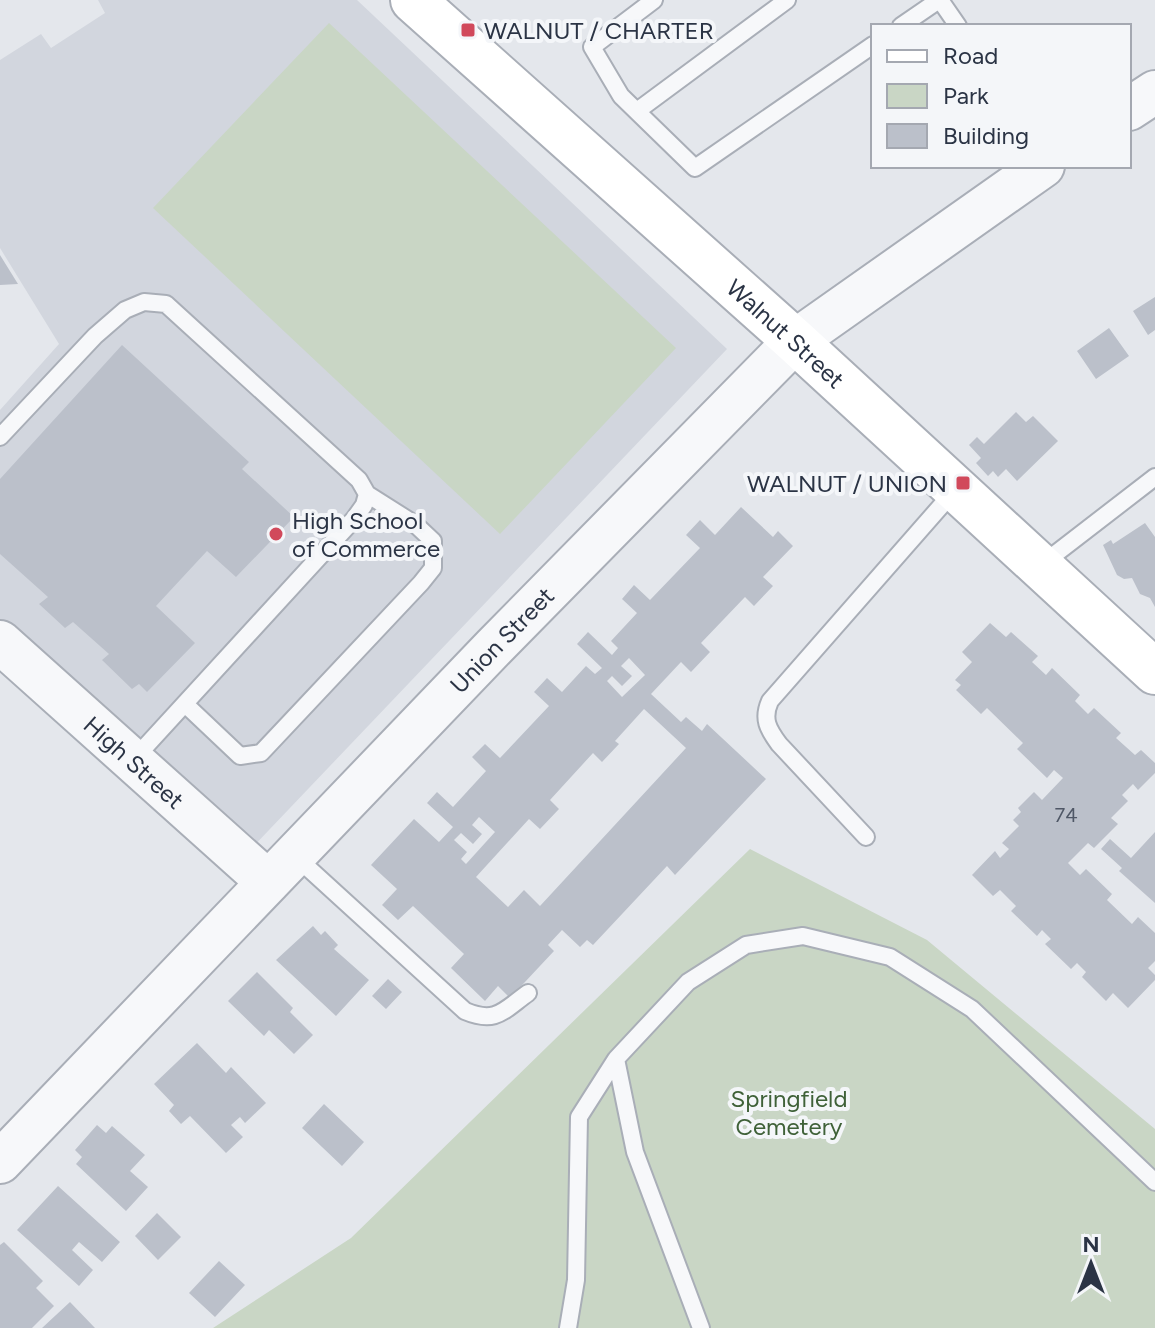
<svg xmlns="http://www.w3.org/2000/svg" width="1155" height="1328" font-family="Figtree,sans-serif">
<rect width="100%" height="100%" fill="#e4e7ec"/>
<!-- built -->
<path fill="#d2d6de" d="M98 0H357L727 349 230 871 0 658V410L59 344 0 248V60L41 34 51 48 105 13Z"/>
<!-- green -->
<path fill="#c9d6c5" d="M329 23 676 348 500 534 153 208Z
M750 849 927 940 1155 1129V1328H213L351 1238Z"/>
<!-- building -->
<path fill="#bbc0ca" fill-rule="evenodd" d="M0 255 18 284 0 285Z
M1155 297V330L1148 335 1133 311Z
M1109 328 1129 356 1096 379 1077 351Z
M122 345 249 462 242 469 294 517 236 577 207 551 156 606 195 643 147 692 139 684 132 689 102 660 109 654 73 622 65 628 39 604 48 597 0 554V479Z
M1016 412 1026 422 1033 416 1058 441 1017 481 1006 469 998 477 993 471 988 476 976 463 981 458 969 445 977 437 984 444Z
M741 507 773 537 778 531 793 546 763 577 773 586 754 606 745 597 701 643 710 652 691 672 681 662 651 694 681 722 686 717 702 731 707 724 766 779 675 875 667 866 593 945 587 940 580 947 562 930 548 945 554 951 510 998 498 986 485 1001 451 968 464 954 413 906 398 920 382 905 397 889 371 865 414 819 439 842 453 827 427 803 437 792 453 807 486 771 472 757 485 744 500 758 549 706 534 692 547 678 562 692 586 666 595 674 602 668 577 644 588 632 612 655 618 648 611 641 637 613 622 599 634 585 650 600 700 548 686 535 700 520 715 535ZM629 658 645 675 622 697 607 681 612 676 622 686 632 676 621 666ZM644 709 686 748 540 906 524 890 508 907 476 877 529 819 540 829 559 809 550 800 593 753 602 762 619 744 615 741ZM479 817 495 832 466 864 461 859 467 852 454 840 461 833 473 844 482 834 472 825Z
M1145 523 1155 537V607L1150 598 1140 594 1132 578 1124 579 1117 575 1103 545 1111 540 1113 544Z
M990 623 1006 637 1011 632 1038 656 1032 662 1046 675 1052 668 1080 695 1075 701 1088 714 1094 708 1121 733 1116 738 1135 755 1141 750 1155 763V773L1138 790 1133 784 1122 795 1128 801 1111 818 1118 824 1094 848 1088 843 1068 863 1080 875 1086 869 1112 894 1107 900 1132 924 1138 917 1155 933V961L1148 968 1155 975V980L1128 1008 1113 993 1106 1001 1082 977 1086 972 1077 963 1071 969 1045 944 1051 939 1042 930 1037 936 1011 911 1016 906 1000 890 993 896 972 875 995 851 1000 858 1009 849 1002 843 1019 826 1013 820 1021 812 1018 808 1034 792 1042 800 1063 778 1054 770 1047 778 1017 749 1023 743 987 708 981 714 956 690 961 685 955 680 972 662 962 652Z
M1155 832V903L1119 871 1122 868 1101 849 1110 839 1131 858Z
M313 926 321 935 325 931 338 945 334 949 369 980 336 1016 276 960Z
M257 972 293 1008 290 1012 313 1035 294 1054 269 1030 264 1036 228 1001Z
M388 979 402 992 386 1009 372 996Z
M197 1043 226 1073 231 1067 266 1103 245 1123 240 1117 231 1125 243 1137 226 1153 190 1116 181 1124 169 1111 174 1105 154 1084Z
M324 1104 364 1142 342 1166 302 1128Z
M97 1125 106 1133 112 1126 145 1155 130 1171 148 1187 126 1211 76 1164 82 1157 75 1150Z
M58 1186 120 1242 102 1262 79 1242 72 1250 93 1270 79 1286 17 1230Z
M157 1213 181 1237 158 1260 135 1236Z
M4 1242 43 1281 36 1288 54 1306 32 1328H0V1245Z
M219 1261 245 1285 215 1317 189 1293Z
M70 1302 95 1328H42Z"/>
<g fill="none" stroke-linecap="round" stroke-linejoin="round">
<defs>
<path id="service" d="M654 0 592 47 621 96 695 168 873 45
M940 0 958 26
M901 26 939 0
M637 111 787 0
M0 437 95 336 125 310 144 302 166 304 359 480 367 494 364 505 354 519 134 759
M1041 565 1155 477
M185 704 240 756 261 753 421 583 433 568V541L416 525 367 494
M866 837 779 744C768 729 762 719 770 701L955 490
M295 856 465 1011C496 1024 503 1011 528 993
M568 1328 576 1280 579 1117 616 1059
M701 1328 635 1152 616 1059 688 982 746 945 803 936 890 957 972 1009 1155 1182"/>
<g id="tertiary">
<path d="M1129 109 1155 92"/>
<path id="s1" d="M0 642 268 882"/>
<path id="s2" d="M0 1162 494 647 795 341 1043 166"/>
</g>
<g id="secondary">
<path id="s3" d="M413 0 795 341 1155 672"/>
</g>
</defs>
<!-- service casing -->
<use href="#service" stroke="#a9aeb7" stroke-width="20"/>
<!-- tertiary casing -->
<use href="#tertiary" stroke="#a9aeb7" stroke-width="46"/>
<!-- secondary casing -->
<use href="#secondary" stroke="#a9aeb7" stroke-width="48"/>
<!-- service -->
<use href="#service" stroke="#f7f8fa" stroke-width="16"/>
<!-- tertiary -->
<use href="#tertiary" stroke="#f7f8fa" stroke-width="42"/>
<!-- secondary -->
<use href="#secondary" stroke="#fff" stroke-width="44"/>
</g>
<!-- markers -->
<g fill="#d1495b" stroke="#f4f6f9" stroke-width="3">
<rect x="460" y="22" width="16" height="16" rx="4"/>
<rect x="955" y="475" width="16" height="16" rx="4"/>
<circle cx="276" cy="534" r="8"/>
</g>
<g text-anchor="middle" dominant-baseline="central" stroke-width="8" stroke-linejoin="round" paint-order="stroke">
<!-- number labels -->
<g font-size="20" fill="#4f5766">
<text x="1066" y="815">74</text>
</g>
<!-- poi labels -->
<g font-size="24" fill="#2b3445" stroke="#f4f6f9" text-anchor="start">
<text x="484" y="30">WALNUT / CHARTER</text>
<text x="947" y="483" text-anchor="end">WALNUT / UNION</text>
<text x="292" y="520">High School<tspan x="292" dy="28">of Commerce</tspan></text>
</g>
<!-- street labels -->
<g font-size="24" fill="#2b3445" stroke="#f4f6f9">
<text stroke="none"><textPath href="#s3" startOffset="500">Walnut Street</textPath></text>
<text stroke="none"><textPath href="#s2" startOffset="724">Union Street</textPath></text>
<text stroke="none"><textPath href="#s1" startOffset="180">High Street</textPath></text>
</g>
<!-- park labels -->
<g font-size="24" fill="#3f6138" stroke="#f4f6f9">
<text x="789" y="1098">Springfield<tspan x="789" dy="28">Cemetery</tspan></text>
</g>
</g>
<!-- legend -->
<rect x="871" y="24" width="260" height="144" fill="#f4f6f9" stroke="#a4a8b1" stroke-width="2"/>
<rect x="887" y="50" width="40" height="12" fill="#ffffff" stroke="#a4a8b1" stroke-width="2"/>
<text x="943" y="64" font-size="24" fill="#2b3445">Road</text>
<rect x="887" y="84" width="40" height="24" fill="#c9d6c5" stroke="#a4a8b1" stroke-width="2"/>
<text x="943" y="104" font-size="24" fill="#2b3445">Park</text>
<rect x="887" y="124" width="40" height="24" fill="#bbc0ca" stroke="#a4a8b1" stroke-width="2"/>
<text x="943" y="144" font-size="24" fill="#2b3445">Building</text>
<!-- north arrow -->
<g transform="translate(1091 1264)" stroke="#f4f6f9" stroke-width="6" paint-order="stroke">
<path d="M0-6L14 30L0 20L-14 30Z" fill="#2b3445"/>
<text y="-12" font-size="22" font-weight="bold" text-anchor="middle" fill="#2b3445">N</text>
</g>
</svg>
